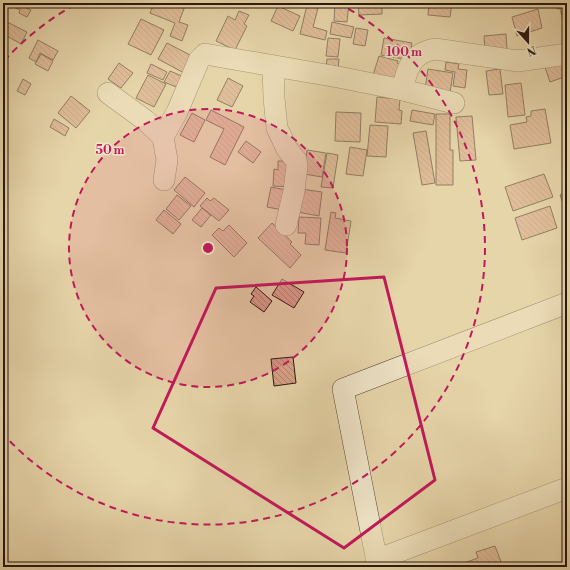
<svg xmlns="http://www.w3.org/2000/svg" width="570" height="570" font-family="'Libre Bodoni',serif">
<defs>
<pattern id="building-back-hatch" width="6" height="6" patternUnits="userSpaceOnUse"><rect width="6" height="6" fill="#d9a389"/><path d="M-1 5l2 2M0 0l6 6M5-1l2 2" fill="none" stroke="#b0846e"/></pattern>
</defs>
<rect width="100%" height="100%" fill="#e7d6aa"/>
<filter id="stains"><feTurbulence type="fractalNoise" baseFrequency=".005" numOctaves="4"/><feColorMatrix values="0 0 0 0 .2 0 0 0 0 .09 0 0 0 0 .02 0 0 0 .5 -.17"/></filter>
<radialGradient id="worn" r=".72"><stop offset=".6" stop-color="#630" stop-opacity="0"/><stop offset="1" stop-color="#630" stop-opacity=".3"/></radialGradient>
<!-- building -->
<path fill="url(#building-back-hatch)" stroke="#28170f" d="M6 3H24L23 6 31 10 27 17 19 13 20 10Z
M154 3H186L179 22 188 25 182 41 170 36 175 23 150 13Z
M335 3H349L347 22 334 21Z
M358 3H382V14L359 15Z
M429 3H452L450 17 428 15Z
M555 3H567V6L557 9Z
M307 5 318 8 313 27 327 31 325 40 300 34Z
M278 6 300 16 293 31 271 21Z
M567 6V19L563 20 560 9Z
M538 9 542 28 517 36 512 17Z
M239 11 249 15 244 24 247 26 235 50 216 41 228 16 235 20Z
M141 19 164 30 151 55 128 44Z
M7 22 27 32 21 44 3 34V29Z
M332 22 354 27 351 38 330 34Z
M356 28 368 30 365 46 353 44Z
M506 34 507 49 485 51 484 36Z
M328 38 340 39 338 57 326 56Z
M384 38 412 43 409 60 381 55Z
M38 40 58 51 53 60 40 53 36 62 29 58Z
M167 43 194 57 186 74 158 59Z
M41 54 53 61 48 71 35 64Z
M379 56 398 61 397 63 403 65 399 80 373 75Z
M327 59H339L338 69 326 68Z
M543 61H567V76L550 82Z
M446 62 459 64 458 69 467 70 465 88 453 86 455 72 445 70Z
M119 63 133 73 121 88 108 79Z
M151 64 167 72 163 80 147 73Z
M428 69 453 73 450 93 425 89Z
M500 69 503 94 489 95 486 71Z
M170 71 191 80 186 91 164 82Z
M148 75 166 84 154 107 136 98Z
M228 78 243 86 232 107 217 100Z
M23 79 31 84 25 95 17 91Z
M521 83 525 115 508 117 505 85Z
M71 96 90 111 76 128 58 113Z
M377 97 400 99 399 110 402 111 401 124 375 122Z
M545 109 551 143 514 149 510 125 527 122 526 117 531 116V111Z
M211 110 244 127 225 165 210 157 224 129 206 120Z
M412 110 435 114 433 125 410 121Z
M336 112 361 113 360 142 335 141Z
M192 113 205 120 194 142 180 135Z
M436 114H450V150H453V185H436Z
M472 116 476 160 460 161 456 117Z
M54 119 69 128 65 136 50 127Z
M370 125 388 126 386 157 367 156Z
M426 131 435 183 422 185 413 133Z
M246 141 261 152 253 163 238 152Z
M350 147 367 150 363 176 346 174Z
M307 150 326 153 322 177 304 174Z
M327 153 338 155 333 188 321 187Z
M278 161H289L293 187 273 186 274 169 278 170Z
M544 174 553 197 513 211 505 187Z
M185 177 205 193 194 207 174 190Z
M271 187 286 190 283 210 267 207Z
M301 189 322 192 319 216 297 212Z
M567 192V215L560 195Z
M177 195 191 206 179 220 166 209Z
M207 198 210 201 214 198 229 210 219 221 200 206Z
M550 206 557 228 522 240 515 218Z
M202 208 211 215 201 227 192 220Z
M164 210 181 224 173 234 156 220Z
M331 212 336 213 335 218 351 221 346 253 325 250Z
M299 217 321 218 319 245 305 244 306 233H298Z
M272 223 292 242 290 244 301 255 290 268 258 238Z
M229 225 247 243 234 257 212 235 219 228 223 231Z
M282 279 304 292 294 308 272 295Z
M256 287 272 301 264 312 250 302 254 296 251 294Z
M293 357 296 383 274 386 271 359Z
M495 546 503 567H453L478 558 476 552Z"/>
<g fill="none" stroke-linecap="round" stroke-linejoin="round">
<defs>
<path id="street" d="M273 66 274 98 277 128 287 149 296 160 297 166 294 191 286 225
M403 90C406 68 412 53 435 49L518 61 567 54
M108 93 145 120 163 137 167 160 164 180
M163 137 177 112 199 60 205 54 338 77 403 90 454 103
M376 560 567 488
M378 567 343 389 567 303"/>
</defs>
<!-- street casing -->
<use href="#street" stroke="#584736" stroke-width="22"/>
<!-- street -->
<use href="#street" stroke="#efe4c8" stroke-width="21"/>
</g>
<!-- marked area -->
<path d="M0 0H570V570H0ZM384 277 435 480 344 548 153 428 216 288Z" fill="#e7d6aa" fill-opacity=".55" fill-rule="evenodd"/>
<path fill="none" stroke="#c2185b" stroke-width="3" stroke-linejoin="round" d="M384 277 435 480 344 548 153 428 216 288Z"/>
<!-- distance rings -->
<circle cx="208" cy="248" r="139" fill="#c2185b" fill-opacity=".12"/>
<g fill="none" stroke="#c2185b" stroke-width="2" stroke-dasharray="7 5">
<circle cx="208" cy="248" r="139"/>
<path d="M4 61A277 277 0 0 1 78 3M338 3A277 277 0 1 1 4 435"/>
</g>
<circle cx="208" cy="248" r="6" fill="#c2185b" stroke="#efe4c8" stroke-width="2"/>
<g font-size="12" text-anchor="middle" font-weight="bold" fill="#c2185b" stroke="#efe4c8" stroke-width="3" stroke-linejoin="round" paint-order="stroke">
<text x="404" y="56">100 m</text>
<text x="110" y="154">50 m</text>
</g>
<!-- margin -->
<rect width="570" height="570" fill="none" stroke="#e7d6aa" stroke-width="16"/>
<rect x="4" y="4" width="562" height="562" fill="none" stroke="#28170f" stroke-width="2"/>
<rect x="8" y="8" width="554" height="554" fill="none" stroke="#28170f"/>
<!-- north arrow -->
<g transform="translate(528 42) rotate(159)" stroke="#efe4c8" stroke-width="3" paint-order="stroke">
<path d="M0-3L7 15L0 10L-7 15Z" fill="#28170f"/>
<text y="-6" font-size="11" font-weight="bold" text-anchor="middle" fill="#28170f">N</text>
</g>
<rect width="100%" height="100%" filter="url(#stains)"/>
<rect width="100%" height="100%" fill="url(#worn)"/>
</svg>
